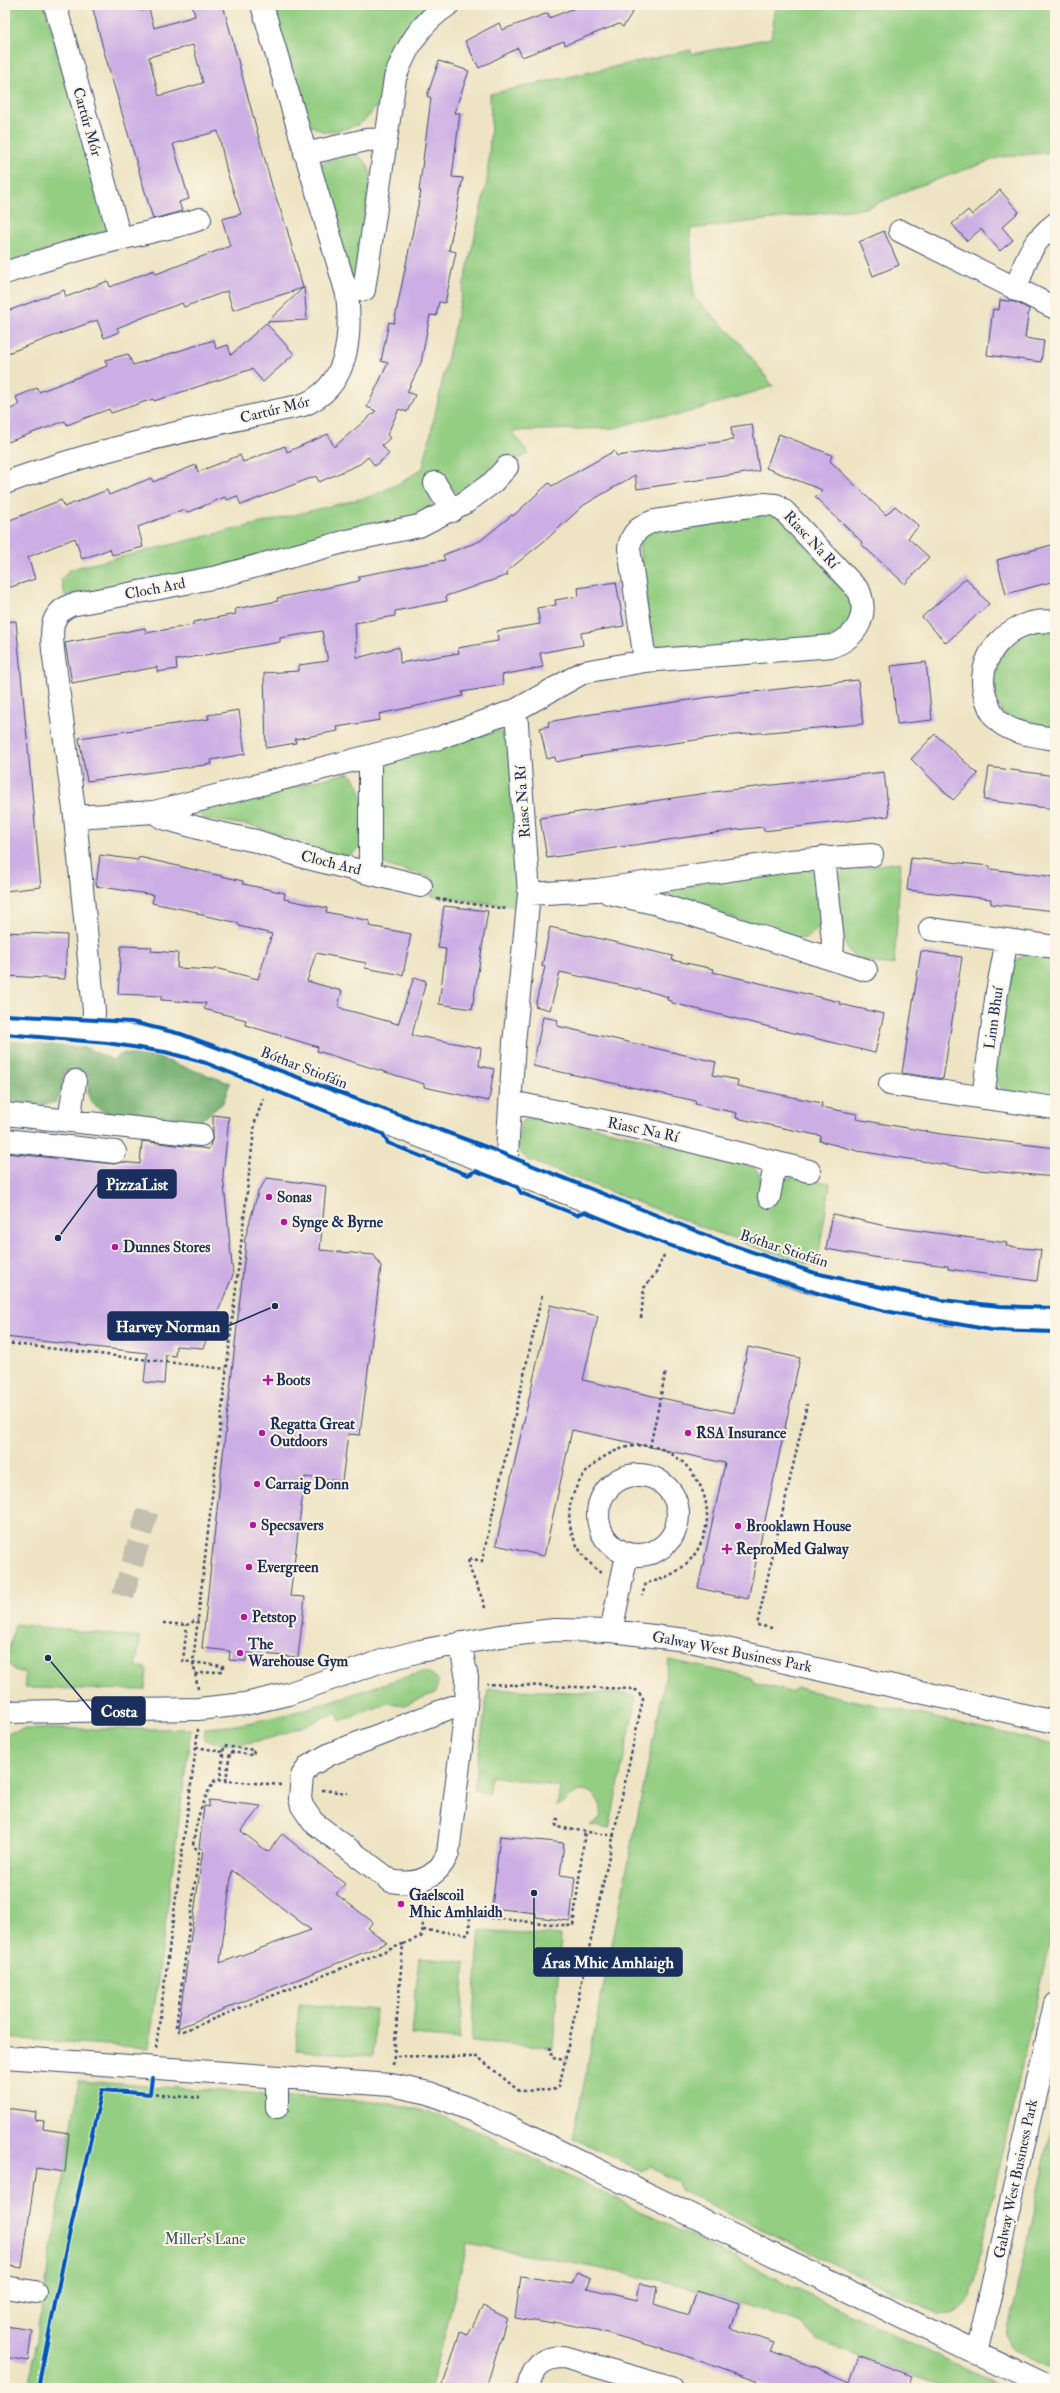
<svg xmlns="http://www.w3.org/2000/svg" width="1060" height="2393" font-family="'IM FELL Double Pica',serif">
<rect width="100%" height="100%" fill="#fcf5e5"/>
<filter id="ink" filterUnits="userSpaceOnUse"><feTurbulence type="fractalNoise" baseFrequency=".025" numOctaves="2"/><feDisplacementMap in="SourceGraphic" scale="8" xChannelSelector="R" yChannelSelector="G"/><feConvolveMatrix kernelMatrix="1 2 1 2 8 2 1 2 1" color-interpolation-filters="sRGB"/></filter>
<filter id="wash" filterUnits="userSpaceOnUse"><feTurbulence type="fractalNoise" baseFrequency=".012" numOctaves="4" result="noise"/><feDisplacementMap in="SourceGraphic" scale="16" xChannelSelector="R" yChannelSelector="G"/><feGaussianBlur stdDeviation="0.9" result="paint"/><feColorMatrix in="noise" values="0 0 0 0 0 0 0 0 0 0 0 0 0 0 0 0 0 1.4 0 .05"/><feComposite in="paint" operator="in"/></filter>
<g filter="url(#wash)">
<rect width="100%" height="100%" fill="#eee4c4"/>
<!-- green -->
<path fill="#94ce83" stroke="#587e70" d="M23 5H43L45 8 108 227 106 231 5 264V11Z
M272 5H431C395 39 388 59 380 108L374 107C367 127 344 130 324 132L312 126 306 128Z
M776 5H1055V152L1001 157 916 187 866 208 690 229 694 298 739 341 773 386 676 416H657L614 428 511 431 529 454C517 462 510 457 499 462 475 472 466 518 438 473L423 482 430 494 431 506 425 514 229 567 65 596 61 579 71 569 372 496 402 482 423 468 487 181 491 125 490 94 691 50 692 54 771 38Z
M351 154C363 157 369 163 371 176L355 281 353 283 318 164Z
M762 512 777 515 852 597 851 623 829 639 661 651 652 642 639 546 643 535 653 528Z
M1033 631H1055V728L1018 721 1003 713 995 700 993 671 1005 649Z
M498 731 503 732 508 738 518 849 519 907 431 896 434 878 388 866 382 862 379 850 383 768 386 763Z
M348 773C369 788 362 821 363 845L349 856 327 852 254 826 205 819 201 817 200 810Z
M901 862 894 965C882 963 861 963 852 955 839 944 838 893 838 876L846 869Z
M795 867 811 870 817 875 822 926 807 938 797 939 658 893 660 890Z
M1029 953 1055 958V1098L1002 1090 995 1078 1001 1016 1016 960Z
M530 1118C605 1125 680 1148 753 1167L759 1173 761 1186 779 1185 786 1179 795 1177 830 1183 817 1267 757 1248 528 1160 517 1149 521 1122Z
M15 1624 140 1638 136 1666 147 1668 145 1690 25 1688V1673L14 1670 7 1660Z
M669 1660 750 1677 755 1683 791 1692 797 1688 1055 1744V1917L972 2291C967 2307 958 2318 940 2315L680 2190 678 2182 650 2167 641 2171 573 2138Z
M423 1672C436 1673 441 1682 435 1693L404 1705 389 1703 340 1721 337 1712C304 1726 273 1741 238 1744 227 1745 215 1742 204 1740L205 1728C281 1724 350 1692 423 1672Z
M488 1689 628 1694 635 1697 636 1700 609 1829 590 1825 599 1820C602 1813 602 1805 597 1799 580 1777 570 1802 557 1806L560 1787 491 1776 488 1795 474 1790Z
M26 1729H191L149 2048 5 2038V1737L7 1733Z
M480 1930 561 1936 553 2048 471 2041Z
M419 1958 465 1962 459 2039 412 2035Z
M299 2004 376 2010 373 2056 296 2050Z
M79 2081 390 2103 429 2112 477 2131 771 2276 1006 2388H946L818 2341 802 2323 778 2315 664 2281 468 2243 431 2388H29Z
M1055 2112V2370L1011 2348 1007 2334Z"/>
<!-- forest -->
<path fill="#77b171" stroke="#497068" d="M5 1041 86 1048 113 1060 124 1053 159 1058 230 1083 223 1103 199 1122 107 1113C83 1101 89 1095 88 1073L64 1071 62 1093 56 1102 41 1105 5 1101Z"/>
<g id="blocks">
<!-- building -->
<path fill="#ccaee5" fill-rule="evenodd" d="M92 5H140L141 11 149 9 154 28 195 16 192 5H223L272 186 287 229 303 288 233 310 227 291 184 307 182 303 149 315 117 328 119 332 104 338 97 320 5 354V312L64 290 66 297 108 281 110 287 154 270 156 274 230 246 222 219 241 214 227 172 218 131 173 144 189 199 179 202 182 211 153 219 103 48ZM193 45 203 83 159 96 149 57Z
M583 5H637L623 27 619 24 565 45 564 41 522 57 518 48 479 68 465 41 499 23 502 30 548 13 549 18Z
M439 61 469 71 454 113H460L452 177 463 178 449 250 456 252 445 303 439 302 436 316 430 315 421 363 407 392 415 395 407 412 399 409 387 435 390 438 382 445 389 454 375 466 368 457 360 464 319 482 316 476 241 505 237 496 227 500 225 497 189 512 182 510 138 527 143 547 112 555 110 549 82 559 75 538 28 557 35 579 5 589V522L61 500 64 507 107 490 109 495 151 478 153 482 196 465 198 472 240 455 243 462 285 446 287 452 328 434 334 447 376 411 367 407 388 363 381 361 389 322 394 323 421 191H419L431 98 427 96Z
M1000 190 1019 212 1002 227 1013 240 1000 251 981 229 967 241 952 224 968 210 972 215Z
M884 231 899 265 873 276 859 242Z
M304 287 307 320 267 322Z
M1000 300 1015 302 1029 309 1025 338 1044 341 1041 362 987 355 993 309 999 310Z
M266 323 294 354 263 382 252 369 154 401 153 399 111 413 109 409 67 425 65 421 5 443V412L19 405 16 397 37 388 39 392 107 366 105 360 128 354 133 365 214 340 216 349 228 345 231 355Z
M752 424 759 471 637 489 635 475 584 505 548 538 506 572 508 575 446 596 447 601 395 611V616L355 623 357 658 399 647 400 663 459 653 458 648 498 641 497 631 540 624 537 608 556 605 555 600 579 596 578 588 616 582 624 626 581 633 583 645 540 653 543 667 502 675 503 685 462 692 463 696 379 714 380 720 337 727 338 731 295 739 296 743 266 748 264 673 299 671V665L328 661 322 631 280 638V642L176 660 177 669 157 672V667L72 683 65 643 145 628 146 633 193 625V622L236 614 235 609 278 601 277 598 359 581V576L445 560 443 555 480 541 512 515 513 516 549 483 552 486 614 451 617 456 733 440 731 427Z
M779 434 832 455 830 461 886 515 895 506 919 526 908 538 929 557 905 584 861 544 862 542 815 497 822 490 766 468Z
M1055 544V581L1006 594 997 560Z
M966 578 989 604 946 643 922 617Z
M16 621 41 887 5 891V622Z
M926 662 932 720 897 724 891 666Z
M858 680 863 724 723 736 585 756 556 762 555 757 547 759 540 728 549 726 548 722 586 715 710 697Z
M239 710 245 754 211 760 212 764 87 781 79 738 209 719 208 715Z
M935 734 978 774 953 800 911 759Z
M989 767 1055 776V809L984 800Z
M884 772 889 816 764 831 763 827 735 830 547 858 540 818 713 792Z
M100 855 138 860 139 857 243 881V884L285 893 284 899 327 908 326 912 370 921 369 926 411 934 403 975 365 968 366 963 316 953 307 981 342 991 338 1006 343 1009 398 1024 414 977 426 981 412 1035 481 1048 479 1066 494 1069 489 1101 424 1087V1084L317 1051 318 1047 245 1025 246 1020 204 1009 206 1003 161 1000V996L118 994 121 946 152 947 151 951 178 953 177 968 214 970 215 968 258 979 272 934 239 926V923L197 914V912L152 903 154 895 96 886Z
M911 858 990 866V869L1055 877V911L991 904V899L907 890Z
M444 906 488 911 472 1009 439 1004 446 949 438 948Z
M550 927 673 956 672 960 714 969 713 972 840 1002V1004L884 1014 875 1053 672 1003V1001L667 1000 668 997 655 993 560 972 550 1010 535 1006 545 967 542 966Z
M5 932 67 935 65 979 5 976Z
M921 951 962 957 943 1079 902 1073Z
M543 1017 558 1020 557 1026 716 1062 713 1075 738 1080 737 1086 822 1103 821 1107 857 1114 856 1119 941 1134 1055 1148V1177L979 1170 858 1151 820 1141 821 1136 736 1118 737 1113 695 1104 696 1101 533 1066Z
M213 1115 229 1117 223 1175 233 1275 203 1348 176 1346 175 1356 166 1355 164 1384 144 1382 147 1353 5 1337V1153L114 1164 122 1162 140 1164 142 1141 209 1149 213 1137Z
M267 1178 326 1186 320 1250 374 1255 381 1266 360 1435 348 1434 342 1481 305 1477 290 1596 305 1597 298 1657 247 1653 246 1661 229 1660 230 1651 202 1648 246 1243 244 1242 258 1192Z
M833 1214 885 1226 1007 1243 1006 1246 1041 1250 1037 1281 948 1269V1266L879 1258 826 1249Z
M550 1305 598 1316 583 1380 666 1399 734 1413 748 1347 800 1358 748 1599 698 1588 725 1463 572 1430 544 1556 496 1545Z
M209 1800 261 1806 241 1831 268 1852 282 1834 345 1884 336 1894 373 1922 368 1928 387 1943 178 2028 203 1849 199 1848 204 1806 209 1807ZM232 1870 311 1930 220 1963Z
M500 1836 564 1843 560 1875 575 1877 570 1921 536 1917V1913L492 1908Z
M5 2108 36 2112 35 2120 44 2121 43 2129 69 2133 65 2172 36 2168 22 2268 5 2265Z
M577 2272 591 2278 587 2288 637 2300 640 2283 657 2287 654 2304 689 2315 697 2291 739 2304 731 2328 774 2343 770 2352 818 2368 850 2382 859 2356 912 2376 907 2388H775L683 2355 597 2330 554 2322V2324L515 2318 521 2276 572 2284Z
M483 2306 507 2318 486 2388H442L460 2332 467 2335Z
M5 2326 32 2330 28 2361 5 2357Z"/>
</g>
</g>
<g filter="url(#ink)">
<use href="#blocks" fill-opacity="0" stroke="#3b4a6d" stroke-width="1"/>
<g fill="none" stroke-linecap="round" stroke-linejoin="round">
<!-- minor-tunnel -->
<path stroke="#c4c0b0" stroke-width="22" stroke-dasharray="22 11" stroke-linecap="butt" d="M123 1596 148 1510"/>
<defs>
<path id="minor" d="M55 5 120 238
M305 154 366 140 385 139
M900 231 1055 308
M5 273C43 260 81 248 119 239 147 232 173 228 200 219
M364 290 395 78C406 48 420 23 448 5
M1016 290C1025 261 1030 243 1055 224
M5 483C102 447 202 427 303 405 348 387 352 338 347 294L262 5
M435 483 452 511
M1055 622C1011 615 970 658 987 701 990 709 994 719 1002 724 1016 734 1038 736 1055 739
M370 757V873
M154 812 163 818 209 831 256 841 304 857 421 886
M75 817 154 812 439 738 516 710 584 672 645 661 833 646C857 637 869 616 859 591L785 512 776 505 764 504 654 521C640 526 631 533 629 548L645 661
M824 857 833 941 832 959
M609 893 658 904 866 970
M529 894 597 890 789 861 872 855
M930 929 1055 947
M5 1025C73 1030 141 1033 206 1053L664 1231 806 1281 948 1314 1020 1321H1055
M93 1031 94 1011 75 817 53 650C51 630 50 614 71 605L217 577 347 541 419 526 466 502 492 483 507 467
M890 1084 1055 1108
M983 1098 997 992 1007 940
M511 1102 643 1129 809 1171
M5 1114 201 1135
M69 1121 75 1081
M5 1140 115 1152
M506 1169 514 1043 529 894 516 710
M769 1197 775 1164
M598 1515a40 40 0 1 1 80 0a40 40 0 1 1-80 0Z
M611 1631 627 1555
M460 1643 467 1678 466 1708 448 1853C438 1878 416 1886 391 1881L313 1822 302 1806 300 1798 302 1776 309 1766 330 1754 452 1707 466 1708
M5 1712 198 1709 245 1704 288 1694 382 1661 420 1651 501 1636 554 1630 611 1631 686 1640 1055 1722
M5 2057 391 2085 429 2093 484 2115 1049 2388
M277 2107V2078
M5 2287 35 2292
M977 2354 1055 2004
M528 2388C533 2367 542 2357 564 2357L671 2388"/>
</defs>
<!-- minor casing -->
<use href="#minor" stroke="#3b4a6d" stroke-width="24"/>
<!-- path -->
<path stroke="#3b4a6d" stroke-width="2.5" stroke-dasharray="3 3" stroke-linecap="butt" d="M437 899 507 909
M641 1318 644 1288 656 1273 665 1253
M5 1343 226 1369
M650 1447 666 1371
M601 1573C510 1501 638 1391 695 1477 707 1494 710 1516 704 1535 696 1562 673 1578 646 1583L642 1596
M485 1608C481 1591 470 1576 468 1558L482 1561 542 1295
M163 1623 187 1625
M772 1628 757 1625 807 1404
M195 1674 222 1671 223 1666 183 1661 187 1625 198 1619
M198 1689 193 1662 255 1122 263 1099
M198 1729 196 1747 224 1752
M220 1781 224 1746 254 1750 253 1755 230 1752 226 1781
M281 1785 215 1780C200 1804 197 1819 193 1845L199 1852 176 2027 179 2031H183L403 1944 394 2056
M322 1790 347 1793
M558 1818 556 1827 615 1836
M423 1930 469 1934 470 1916 573 1926 585 1831
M403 1944 422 1936 424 1900
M550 2047 552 2058 565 2060
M156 2048 196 1747
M393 2065 394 2056 478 2057 519 2091 552 2090 559 2087 560 2083 643 1699 638 1691 633 1689 487 1684
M150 2094 200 2098"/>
<!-- minor -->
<use href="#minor" stroke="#fff" stroke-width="22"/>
<defs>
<path id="cycleway" d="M5 1015 132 1022 181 1034 489 1148 726 1243 815 1273 942 1300 1000 1306 1055 1308
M5 1034 107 1043 165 1052 206 1063 383 1134 388 1143 468 1175 476 1171 517 1187 521 1193 577 1215 585 1212 665 1244 820 1294 885 1311 991 1330 1055 1332
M38 2388 66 2249 102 2090 150 2094 152 2078"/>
</defs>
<!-- cycleway casing -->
<use href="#cycleway" stroke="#fcf5e5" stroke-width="6"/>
<!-- cycleway -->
<use href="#cycleway" stroke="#0057b8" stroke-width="4"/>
</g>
</g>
<!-- markers -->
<g fill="#b5179e" stroke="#fcf5e5" stroke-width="1.5">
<circle cx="269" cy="1197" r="4"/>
<circle cx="284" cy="1222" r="4"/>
<circle cx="115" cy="1247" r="4"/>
<path d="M266 1374h4v4h4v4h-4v4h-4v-4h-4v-4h4z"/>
<circle cx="262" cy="1433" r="4"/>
<circle cx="688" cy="1433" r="4"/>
<circle cx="257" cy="1484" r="4"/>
<circle cx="253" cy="1525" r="4"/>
<circle cx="738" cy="1526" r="4"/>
<path d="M725 1543h4v4h4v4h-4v4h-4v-4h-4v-4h4z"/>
<circle cx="249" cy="1567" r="4"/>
<circle cx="244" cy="1617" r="4"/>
<circle cx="240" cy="1653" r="4"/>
<circle cx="401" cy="1904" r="4"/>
</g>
<g text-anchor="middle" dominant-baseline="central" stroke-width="4" stroke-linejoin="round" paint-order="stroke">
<!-- street labels -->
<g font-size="15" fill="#1b2f5e" stroke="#fcf5e5">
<text transform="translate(87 122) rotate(74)">Cartúr Mór</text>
<text transform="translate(275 410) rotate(-14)">Cartúr Mór</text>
<text transform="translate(811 540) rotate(47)">Riasc Na Rí</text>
<text transform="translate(155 589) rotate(-11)">Cloch Ard</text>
<text transform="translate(523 802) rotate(-94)">Riasc Na Rí</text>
<text transform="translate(331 863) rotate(14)">Cloch Ard</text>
<text transform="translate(994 1018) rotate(-82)">Linn Bhuí</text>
<text transform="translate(304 1068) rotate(21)">Bóthar Stiofáin</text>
<text transform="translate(643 1130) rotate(12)">Riasc Na Rí</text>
<text transform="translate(784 1249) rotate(18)">Bóthar Stiofáin</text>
<text transform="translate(732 1652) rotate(11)">Galway West Business Park</text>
<text transform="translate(1016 2179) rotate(-78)">Galway West Business Park</text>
</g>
<!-- poi labels -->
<g font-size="15" font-weight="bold" fill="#1b2f5e" stroke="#fcf5e5" text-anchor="start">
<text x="277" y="1197">Sonas</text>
<text x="292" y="1222">Synge &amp; Byrne</text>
<text x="123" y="1247">Dunnes Stores</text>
<text x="276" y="1380">Boots</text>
<text x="270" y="1424">Regatta Great<tspan x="270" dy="17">Outdoors</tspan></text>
<text x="696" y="1433">RSA Insurance</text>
<text x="265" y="1484">Carraig Donn</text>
<text x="261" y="1525">Specsavers</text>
<text x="746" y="1526">Brooklawn House</text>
<text x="736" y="1549">ReproMed Galway</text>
<text x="257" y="1567">Evergreen</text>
<text x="252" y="1617">Petstop</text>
<text x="248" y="1644">The<tspan x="248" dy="17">Warehouse Gym</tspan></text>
<text x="409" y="1895">Gaelscoil<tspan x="409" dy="17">Mhic Amhlaidh</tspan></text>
</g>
<!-- park labels -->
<g font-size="15" fill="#395767" stroke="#fcf5e5">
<text x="205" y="2239">Miller's Lane</text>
</g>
</g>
<!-- callouts -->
<path fill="none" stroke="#1b2f5e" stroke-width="1.5" d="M58 1238L98 1184M275 1306L228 1326M48 1658L92 1711M534 1893L534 1962"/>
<g fill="#1b2f5e" stroke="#fcf5e5" stroke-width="1.5">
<circle cx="58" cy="1238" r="4"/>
<circle cx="275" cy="1306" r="4"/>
<circle cx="48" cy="1658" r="4"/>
<circle cx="534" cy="1893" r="4"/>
</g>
<g fill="#1b2f5e" stroke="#1b2f5e" stroke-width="1.5">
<rect x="98" y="1170" width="78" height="28" rx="4"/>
<rect x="108" y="1312" width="120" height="28" rx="4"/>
<rect x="92" y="1697" width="53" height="28" rx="4"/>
<rect x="534" y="1948" width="148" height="28" rx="4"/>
</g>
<g font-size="16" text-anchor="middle" font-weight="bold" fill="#fff">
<text x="137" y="1190">PizzaList</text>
<text x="168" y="1332">Harvey Norman</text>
<text x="119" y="1717">Costa</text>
<text x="608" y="1968">Áras Mhic Amhlaigh</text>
</g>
<!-- margin -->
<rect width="1060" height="2393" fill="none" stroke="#fcf5e5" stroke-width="20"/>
</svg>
